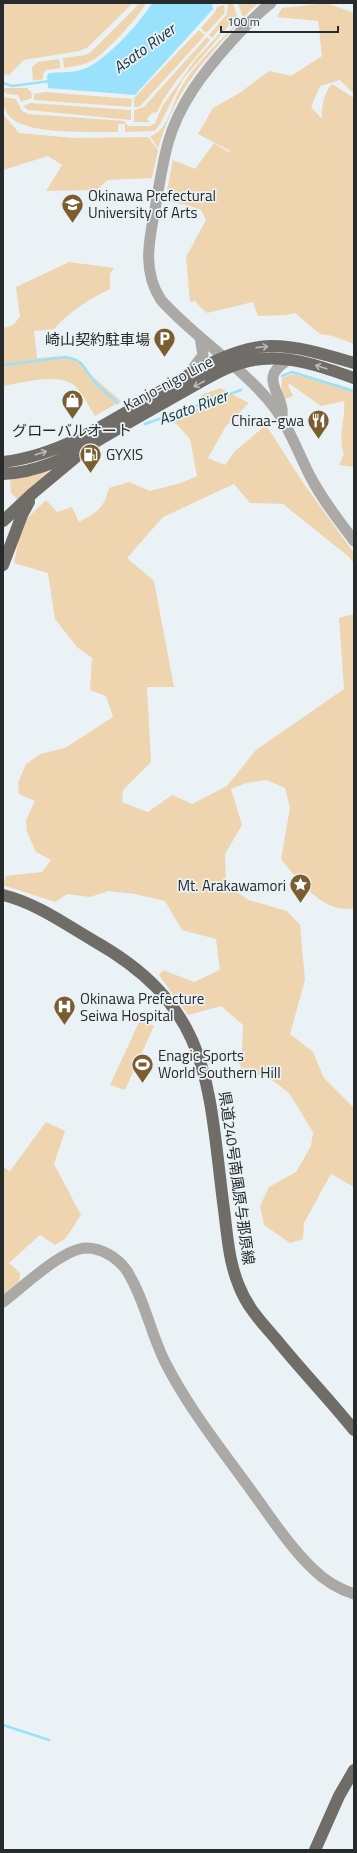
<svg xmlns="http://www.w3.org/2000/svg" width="357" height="1853" font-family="'Titillium Web','Noto Sans JP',sans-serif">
<rect width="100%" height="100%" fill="#eaf2f5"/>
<!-- green -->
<path fill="#eed5b0" d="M3 3H133L87 48 79 51 24 60 9 75 3 74Z
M139 3H146C138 18 110 48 96 58 87 65 75 66 64 68L63 58 85 55 91 52 135 8Z
M228 3H233L237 16 223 32 220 28 212 38 209 35 227 14Z
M238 3H258L243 18Z
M327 3 354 13V94L340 80 320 86 311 107 322 119C321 108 324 92 332 84L354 98V344L333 336 320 334 295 313 286 315 258 316 253 302 207 313 196 303 197 301 190 302 186 257 206 220 201 210 187 205 165 201 173 160 195 169 214 143 230 153V151L198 134 213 108 238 94 269 71 291 76 322 56 318 21 277 17 282 8Z
M224 5 225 10 224 14 206 33 201 28 215 12 217 7Z
M236 24 237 25C198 67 176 91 158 148L150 136C166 133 172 106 178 93 192 66 216 45 236 24Z
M199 30 205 35 142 104 139 107H134V98Z
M220 33 221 35 183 79 160 124 155 131 125 132V124H118V132C92 132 39 134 17 122 7 117 3 108 3 97L16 99 22 111 28 114 124 121 128 126H150L155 123 163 105 179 83 196 59Z
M207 37 210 40 176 81 163 100 157 112 152 113 147 119 150 122H134V110L144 107Z
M59 59 61 68 46 70 43 74V79L33 81 32 67 38 62Z
M5 88H28V90L31 91 32 98 21 102 18 95 8 94 3 92Z
M45 92 132 99 131 107 34 100V94Z
M31 103 131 110V120L28 110 23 106Z
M3 114 19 133 73 138 148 137 158 150 152 178 108 180 96 190 46 191 62 165 48 156 3 170Z
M69 262 114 268 110 274V289C89 299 69 312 54 329L34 331 37 358C52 358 67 353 81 362L92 376 121 401 95 416C89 407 84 396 77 388 62 371 23 383 3 386V328L13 325 20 317 16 287Z
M293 374 354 390V467L339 465 344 454C337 438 346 419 344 401L321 406 290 384 288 385 293 396 285 399 281 391 282 378Z
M220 388 249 403 226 426 208 458 225 465 235 451 266 425 304 484 354 553V564L349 557 283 504 250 503 234 484 163 517 127 558 154 581 174 687H147L151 762 123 790 122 802 148 812 172 795 192 804 227 786 256 750 344 689 339 618 354 614V908C324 915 298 880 281 859L290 808 285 788 267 780 246 783 231 789 242 825 225 854 226 885 249 900 287 911 300 925 305 980 290 1034 313 1052 324 1078 354 1108V1187L331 1174 304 1223 303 1239 290 1243 264 1225 260 1206 269 1187 296 1172 311 1146 313 1132 289 1093 268 1077 244 1071 237 1060 242 1052 243 1025 221 1006 188 1015 159 975 163 970 194 982 220 970 216 939 182 930 165 901 135 894 108 891 90 897 67 894 55 902 3 885 6 876 42 872 51 860 36 852 27 832 26 820 35 801 19 794 18 783 26 764 40 754 65 748 113 717 106 696 90 690 92 658 77 647 55 619 48 573 14 563 22 523 46 500 57 512 72 507 79 522C98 511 103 510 109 488L129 482 150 491 181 483 197 476 190 439 173 420 199 408 201 395Z
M50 470 19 501 11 493 10 480Z
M140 1020 154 1026 125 1090 110 1085Z
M46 1122 65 1131 54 1164 81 1215 66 1238 55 1245 40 1235 9 1263 20 1273 19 1282 3 1296V1167L10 1171Z"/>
<!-- water -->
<path fill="#9ae2fb" d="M152 3H212L213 9 135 95 48 88 47 76 49 73C61 72 76 73 86 68 106 60 141 22 152 3Z"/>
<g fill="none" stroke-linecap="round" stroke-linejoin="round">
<!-- stream -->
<path stroke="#9ae2fb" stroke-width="2.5" d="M3 83 12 86 50 81
M3 365 66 357 76 360 81 363 96 384 118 403
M282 376 292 372 354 391
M145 424 241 390
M3 1725 49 1740"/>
<!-- minor -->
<path stroke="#aaa9a6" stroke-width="11" d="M271 3C255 15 243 29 230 43 203 73 179 104 168 143 162 165 159 187 155 209 149 241 142 271 161 300 196 339 242 366 274 407 289 427 297 450 308 472 320 497 338 519 354 541
M188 375 203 355 200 337
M282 416C285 393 256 379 288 360
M3 1302C23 1287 62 1249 86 1248 102 1248 118 1258 127 1271 144 1298 150 1331 164 1360 188 1408 222 1450 253 1493 272 1519 290 1547 313 1569 325 1581 339 1589 354 1594"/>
<!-- major -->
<path stroke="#706d68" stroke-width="12" d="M3 462C65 455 120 415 173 384 202 367 236 347 271 346 299 346 327 355 354 363
M3 474C36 473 69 457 97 441 124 425 151 410 179 394 205 380 232 361 262 359 294 356 325 368 354 378
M3 521 33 493 75 458
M3 565 22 515 29 502
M3 895C36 903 65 924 94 941 211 1007 208 1083 223 1202 227 1230 228 1260 239 1286 247 1307 262 1323 276 1339 301 1370 329 1399 354 1430
M315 1850 339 1796 354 1770"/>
</g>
<!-- one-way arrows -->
<defs><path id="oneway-shaft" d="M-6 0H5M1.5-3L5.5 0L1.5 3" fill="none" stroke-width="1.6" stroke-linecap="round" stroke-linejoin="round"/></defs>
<g stroke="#b9bdbd">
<use href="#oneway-shaft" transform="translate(262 347) rotate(-6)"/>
<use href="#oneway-shaft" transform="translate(321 367) rotate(-163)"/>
<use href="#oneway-shaft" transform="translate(199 384) rotate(152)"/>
<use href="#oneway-shaft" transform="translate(41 453) rotate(-18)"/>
</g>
<!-- icons -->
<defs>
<symbol id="school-pin" viewBox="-11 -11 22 30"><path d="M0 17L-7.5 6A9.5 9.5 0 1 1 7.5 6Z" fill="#7a5e31" stroke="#eaf2f5"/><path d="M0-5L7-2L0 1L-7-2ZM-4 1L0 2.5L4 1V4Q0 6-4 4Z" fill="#fff"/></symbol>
<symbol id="parking-pin" viewBox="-11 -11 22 30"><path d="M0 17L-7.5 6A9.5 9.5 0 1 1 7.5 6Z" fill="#7a5e31" stroke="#eaf2f5"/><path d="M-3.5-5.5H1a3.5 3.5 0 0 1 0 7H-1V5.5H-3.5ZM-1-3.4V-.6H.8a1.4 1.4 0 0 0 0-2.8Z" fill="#fff"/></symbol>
<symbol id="shop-pin" viewBox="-11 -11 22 30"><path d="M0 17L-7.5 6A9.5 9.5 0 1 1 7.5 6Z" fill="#7a5e31" stroke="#eaf2f5"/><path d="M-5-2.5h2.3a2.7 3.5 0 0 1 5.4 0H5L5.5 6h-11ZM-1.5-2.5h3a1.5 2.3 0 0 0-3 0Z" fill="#fff"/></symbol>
<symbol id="restaurant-pin" viewBox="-11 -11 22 30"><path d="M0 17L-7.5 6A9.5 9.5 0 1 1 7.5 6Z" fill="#7a5e31" stroke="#eaf2f5"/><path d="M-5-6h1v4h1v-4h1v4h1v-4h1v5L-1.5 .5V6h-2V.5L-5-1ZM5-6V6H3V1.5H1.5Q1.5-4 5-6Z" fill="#fff"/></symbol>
<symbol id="fuel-pin" viewBox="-11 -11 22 30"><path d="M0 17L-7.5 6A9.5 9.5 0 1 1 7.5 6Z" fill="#7a5e31" stroke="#eaf2f5"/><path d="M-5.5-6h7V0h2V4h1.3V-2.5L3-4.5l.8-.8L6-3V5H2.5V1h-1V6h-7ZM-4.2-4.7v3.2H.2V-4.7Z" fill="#fff"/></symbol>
<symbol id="sight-pin" viewBox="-11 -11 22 30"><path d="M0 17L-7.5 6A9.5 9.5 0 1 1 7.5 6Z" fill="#7a5e31" stroke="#eaf2f5"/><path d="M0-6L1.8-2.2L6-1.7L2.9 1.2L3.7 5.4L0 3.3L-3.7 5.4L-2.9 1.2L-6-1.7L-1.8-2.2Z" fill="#fff"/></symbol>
<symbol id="hospital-pin" viewBox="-11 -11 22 30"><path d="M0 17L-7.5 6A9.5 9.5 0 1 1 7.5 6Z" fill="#7a5e31" stroke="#eaf2f5"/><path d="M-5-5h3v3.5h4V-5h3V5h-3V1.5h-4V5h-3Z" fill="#fff"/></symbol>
<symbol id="stadium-pin" viewBox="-11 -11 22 30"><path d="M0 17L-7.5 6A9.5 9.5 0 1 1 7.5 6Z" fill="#7a5e31" stroke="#eaf2f5"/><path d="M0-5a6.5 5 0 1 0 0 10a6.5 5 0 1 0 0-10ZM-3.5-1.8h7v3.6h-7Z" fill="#fff"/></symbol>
</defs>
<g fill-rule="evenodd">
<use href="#school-pin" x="60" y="192" width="25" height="34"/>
<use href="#parking-pin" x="152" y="326" width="25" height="34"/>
<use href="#shop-pin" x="60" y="388" width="25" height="34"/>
<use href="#restaurant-pin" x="306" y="408" width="25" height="34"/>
<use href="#fuel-pin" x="78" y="442" width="25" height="34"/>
<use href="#sight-pin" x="288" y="872" width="25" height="34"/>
<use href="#hospital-pin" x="52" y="994" width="25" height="34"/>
<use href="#stadium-pin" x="130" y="1052" width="25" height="34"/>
</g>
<g text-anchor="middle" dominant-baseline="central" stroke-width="3.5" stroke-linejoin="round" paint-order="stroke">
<!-- poi labels -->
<g font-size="15" fill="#282b2c" stroke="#eaf2f5" text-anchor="start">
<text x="88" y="195">Okinawa Prefectural<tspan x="88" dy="17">University of Arts</tspan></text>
<text x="150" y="339" text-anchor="end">崎山契約駐車場</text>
<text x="304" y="420" text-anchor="end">Chiraa-gwa</text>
<text x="72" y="430" text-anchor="middle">グローバルオート</text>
<text x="106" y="454">GYXIS</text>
<text x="286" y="885" text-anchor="end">Mt. Arakawamori</text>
<text x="80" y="998">Okinawa Prefecture<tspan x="80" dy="17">Seiwa Hospital</tspan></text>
<text x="158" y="1055">Enagic Sports<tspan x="158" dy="17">World Southern Hill</tspan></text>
</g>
<!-- street labels -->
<g font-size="15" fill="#282b2c" stroke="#eaf2f5">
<text transform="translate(168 383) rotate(-28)">Kanjo-nigo Line</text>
<text transform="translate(237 1178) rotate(82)">県道240号南風原与那原線</text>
</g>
<!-- water labels -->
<g font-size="16" font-style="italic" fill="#10323d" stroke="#eaf2f5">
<text transform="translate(144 48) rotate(-36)">Asato River</text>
<text transform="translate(193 407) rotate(-20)">Asato River</text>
</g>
</g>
<!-- border -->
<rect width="357" height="1853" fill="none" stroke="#282b2c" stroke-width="8"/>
<!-- scale -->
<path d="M221 26v6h117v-6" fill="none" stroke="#282b2c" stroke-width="2"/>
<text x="227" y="26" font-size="12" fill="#282b2c" stroke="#eaf2f5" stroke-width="3" paint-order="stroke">100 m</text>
</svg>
